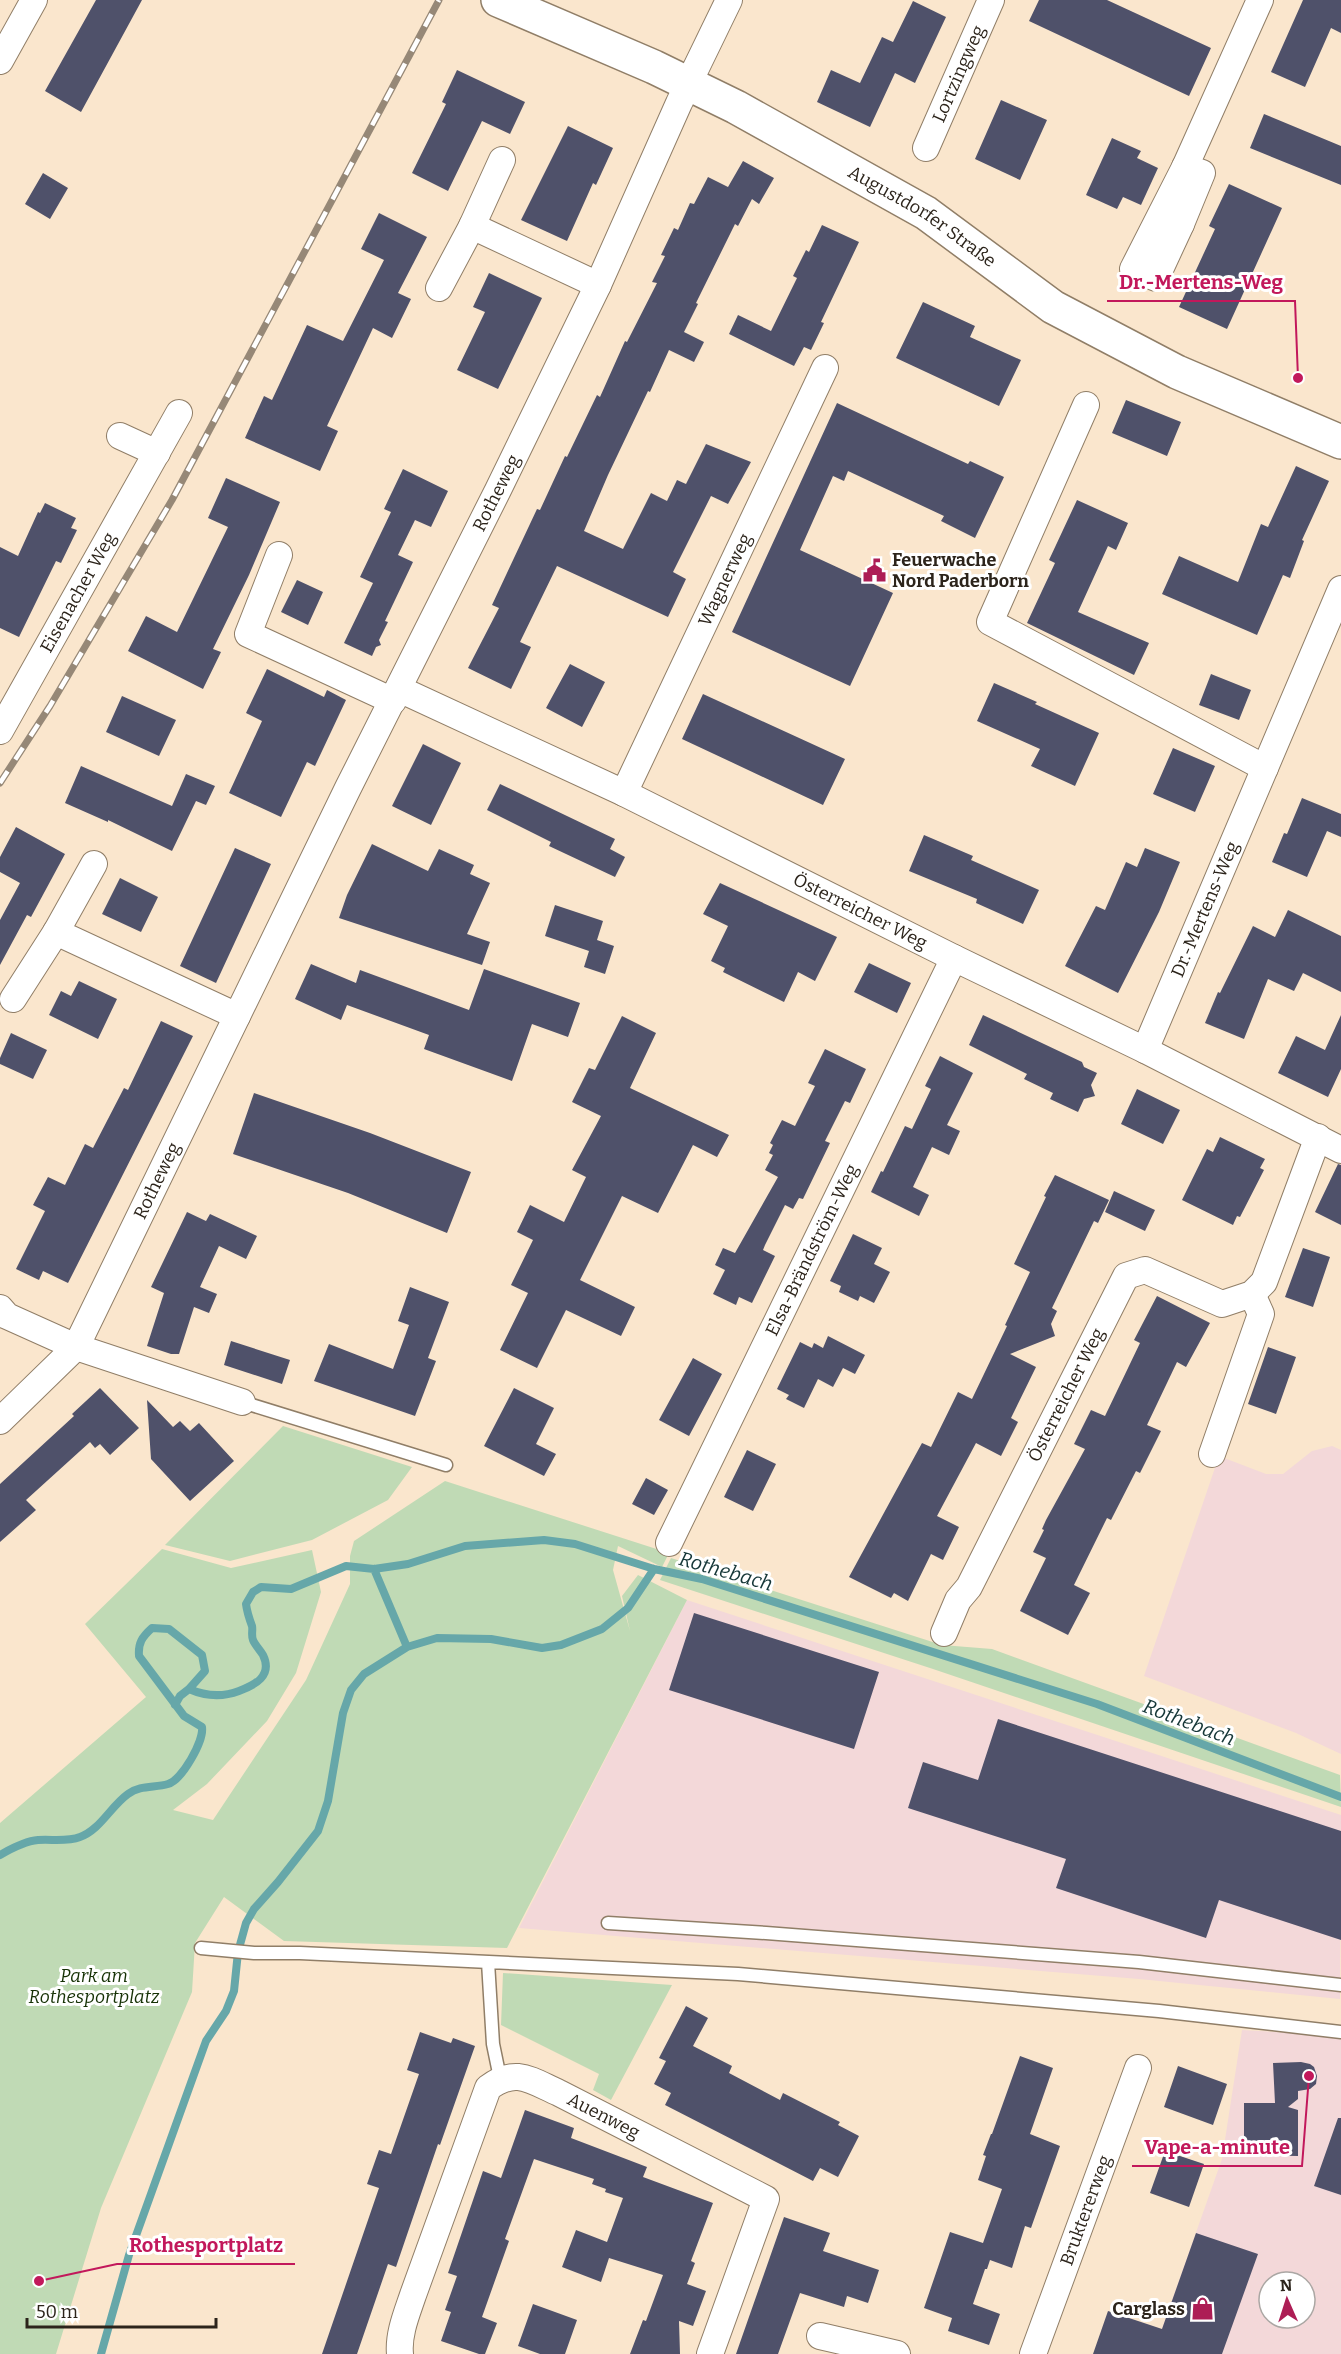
<svg xmlns="http://www.w3.org/2000/svg" width="1341" height="2354" font-family="Bitter,serif">
<rect width="100%" height="100%" fill="#fae6cd"/>
<!-- commercial -->
<path fill="#f3d8d9" fill-rule="evenodd" d="M1332 1446 1341 1450V1754L1296 1733 1144 1676 1219 1456 1266 1474H1283L1312 1451Z
M687 1600 1341 1815 1340 1999 1139 1979 519 1928Z
M1242 2030 1341 2036V2354H1153L1222 2159ZM1269 2282H1305V2318H1269Z"/>
<!-- green -->
<path fill="#c0dab5" d="M283 1426 412 1467 388 1500 312 1540 230 1561 165 1545Z
M445 1481 669 1553 662 1567 618 1546 613 1570 630 1631 622 1596 638 1575 687 1600 507 1948 284 1941 224 1897 195 1943 192 1992 101 2208 56 2354H0V1823L146 1697 85 1624 162 1549 231 1568 312 1550 321 1592 296 1673 267 1721 207 1784 173 1810 213 1820 306 1680 350 1584V1556L354 1541Z
M671 1558 942 1645 992 1649 1340 1775 1341 1807 933 1669 660 1580Z
M503 1973 672 1985 611 2100 593 2090 599 2074 501 2025Z"/>
<g fill="none" stroke-linecap="round" stroke-linejoin="round">
<!-- stream -->
<path stroke="#66a7a9" stroke-width="8" d="M374 1569 407 1647
M175 1705 180 1696 189 1689
M0 1855C12 1848 25 1841 38 1840 52 1839 67 1842 80 1837 100 1830 111 1806 128 1794 140 1785 155 1788 168 1784 182 1780 204 1741 202 1727L184 1716 139 1656C138 1643 142 1637 152 1628L169 1629 202 1655 205 1671 189 1689C205 1696 223 1697 239 1691 255 1685 273 1676 263 1655 260 1650 255 1645 253 1640 251 1635 253 1630 252 1626 249 1618 247 1612 246 1604L253 1592 261 1587 291 1589 346 1566 374 1569 408 1564 465 1546 544 1540 575 1544 654 1569 702 1579 1097 1704 1341 1797
M101 2354 129 2255 206 2041 226 2011 234 1991 238 1952 246 1923 254 1909 278 1882 318 1831 328 1801 343 1713 351 1690 364 1674 407 1647 437 1638 491 1639 542 1648 561 1645 602 1629 628 1608 654 1569"/>
</g>
<!-- building -->
<path fill="#4f516a" d="M96 0H142L81 112 45 91Z
M1039 0H1107L1211 48 1189 96 1029 21Z
M1303 0H1341V33L1331 28 1305 87 1271 72Z
M913 1 946 17 915 83 895 73 870 127 817 102 831 70 860 83 882 37 893 42Z
M457 70 525 102 510 134 482 121 448 191 412 173 446 104 442 102Z
M1001 100 1047 120 1020 180 975 159Z
M1264 114 1341 146V185L1250 148Z
M568 126 613 148 596 185 593 183 567 241 521 220Z
M1112 138 1141 151 1137 158 1158 168 1141 205 1123 197 1117 209 1086 195Z
M743 161 774 178 759 204 752 199 738 226 735 224 696 303 698 304 684 332 704 342 694 362 669 350 650 392 648 391 608 475 584 531 623 549 651 493 667 501 677 480 686 484 706 444 751 462 728 504 711 496 673 572 686 579 668 617 557 566 520 642 531 647 511 689 468 668 499 608 492 605 537 509 540 510 565 456 567 457 597 395 600 397 625 341 627 342 657 283 652 282 665 256 661 255 674 228 678 230 690 203 694 204 708 177 728 187Z
M43 173 68 188 50 219 25 204Z
M1229 184 1282 208 1227 329 1179 307 1215 229 1209 226Z
M379 213 427 237 398 293 411 299 392 338 373 328 327 426 338 431 320 471 245 438 264 396 272 400 307 325 343 341 384 260 361 249Z
M822 225 859 242 821 322 824 323 811 350 804 347 794 366 729 334 738 315 771 331 797 278 793 276 806 250 809 252Z
M489 273 542 298 498 389 457 370 485 312 473 307Z
M923 302 975 326 970 337 1021 360 999 406 896 358Z
M1126 400 1181 422 1167 456 1112 433Z
M837 403 968 464 970 461 1004 477 975 538 941 521 944 516 848 471 844 481 833 476 800 550 893 593 850 686 732 632Z
M1296 466 1329 481 1302 540 1304 541 1290 578 1283 575 1257 635 1162 594 1179 556 1238 582 1261 524 1268 527Z
M403 469 448 491 431 527 415 520 398 555 413 562 385 621 388 622 379 640 381 645 376 647 372 656 344 643 373 583 360 577 391 512 384 509Z
M226 478 280 502 249 575 213 649 221 652 203 689 128 651 146 616 177 632 228 527 208 518Z
M1077 500 1128 523 1116 550 1108 546 1078 612 1149 643 1134 675 1027 623 1055 563 1049 560Z
M45 503 76 518 71 528 77 530 61 563 56 561 19 637 0 628V547L18 556 38 512 40 513Z
M297 580 323 592 308 625 281 612Z
M570 664 605 682 582 727 546 708Z
M267 669 324 697 327 690 346 700 315 766 307 762 281 817 229 793 262 721 246 713Z
M1211 674 1251 690 1239 720 1199 705Z
M994 683 1037 702 1035 704 1099 733 1075 786 1031 766 1040 749 977 721Z
M703 694 845 759 823 805 682 739Z
M122 696 176 720 159 756 106 732Z
M423 744 461 763 431 825 392 806Z
M1173 748 1215 766 1195 812 1153 794Z
M81 766 172 806 186 774 215 786 206 805 196 801 172 851 108 820V822L65 803Z
M500 784 615 839 610 849 625 857 615 877 549 846 551 842 487 810Z
M1302 798 1341 814V837L1327 831 1307 877 1272 862 1284 833 1287 834Z
M16 827 65 854 31 917 27 915 0 965V920L20 883 0 872V857Z
M924 835 973 856 971 860 1039 890 1023 924 976 903 977 899 909 871Z
M372 844 428 871 439 849 474 865 470 874 490 883 467 934 490 942 482 965 339 918 347 895Z
M235 848 271 864 216 983 180 966Z
M1145 848 1180 862 1159 912 1118 993 1065 966 1096 906 1105 910 1126 862 1137 867Z
M120 878 158 897 141 932 102 914Z
M720 883 837 937 815 981 798 972 784 1002 723 972 725 968 711 961 728 926 703 914Z
M555 905 603 921 597 940 614 946 605 974 584 967 589 951 545 936Z
M1288 910 1341 936V992L1303 973 1294 991 1268 979 1244 1039 1205 1023 1218 992 1220 993 1253 926 1275 937Z
M869 963 911 983 897 1013 854 992Z
M311 964 356 983 360 970 469 1010 484 969 580 1003 568 1037 532 1024 512 1081 424 1049 429 1035 347 1005 341 1020 295 999Z
M79 981 117 999 98 1039 49 1015 61 991 71 996Z
M983 1015 1082 1062 1084 1067 1097 1073 1091 1085 1095 1096 1084 1099 1078 1112 1050 1099 1053 1093 1024 1079 1027 1074 969 1045Z
M1341 1015V1069L1328 1097 1278 1073 1296 1036 1325 1050Z
M622 1016 656 1033 630 1088 729 1135 717 1157 693 1145 658 1213 622 1196 580 1280 635 1307 621 1336 566 1310 537 1368 500 1350 528 1293 511 1285 533 1240 517 1232 530 1205 564 1222 586 1177 572 1170 601 1116 572 1102 589 1068 595 1070Z
M161 1021 193 1036 68 1283 43 1271 39 1280 16 1269 45 1211 33 1205 48 1177 65 1185 85 1144 93 1148 124 1088 128 1090Z
M11 1033 47 1050 33 1079 0 1064V1058Z
M825 1049 866 1069 850 1103 845 1101 825 1141 830 1143 803 1199 799 1198 793 1209 785 1205 765 1245 763 1250 775 1256 752 1303 739 1297 736 1305 713 1294 725 1270 715 1265 723 1248 735 1253 778 1177 765 1170 773 1155 769 1153 773 1145 770 1143 782 1120 795 1126 815 1086 808 1083Z
M940 1056 973 1073 947 1125 960 1131 949 1155 932 1147 913 1187 929 1195 919 1216 871 1192 881 1171 883 1172 905 1126 912 1129 931 1089 925 1086Z
M1137 1089 1180 1110 1163 1144 1121 1124Z
M254 1093 370 1133 471 1172 447 1233 348 1193 233 1154Z
M1220 1137 1265 1159 1260 1168 1264 1170 1240 1217 1237 1216 1233 1225 1182 1200 1207 1149 1213 1152Z
M1338 1164 1341 1165V1225L1315 1212Z
M1055 1175 1109 1200 1098 1223 1094 1221 1052 1308 1057 1311 1051 1324 1055 1336 1010 1354 1036 1367 1011 1418 1018 1422 1001 1456 976 1443 937 1516 959 1527 943 1560 931 1554 908 1601 894 1593 891 1598 849 1577 922 1443 931 1447 958 1392 972 1399 1007 1326 1005 1325 1030 1272 1014 1264 1046 1197 1044 1196Z
M1114 1191 1155 1210 1145 1231 1105 1212Z
M187 1212 206 1221 210 1214 257 1236 246 1259 219 1246 200 1287 217 1294 209 1313 194 1307 179 1354H171L147 1346 164 1293 151 1287Z
M853 1234 882 1248 874 1264 890 1272 874 1303 860 1296 858 1301 839 1292 841 1286 830 1281Z
M1303 1248 1330 1257 1313 1307 1285 1297Z
M410 1287 449 1302 428 1358 436 1361 415 1416 314 1381 329 1344 393 1369 409 1325 398 1321Z
M1157 1296 1210 1323 1186 1367 1177 1362 1147 1425 1161 1431 1140 1473 1136 1471 1111 1520 1107 1518 1074 1585 1090 1593 1068 1635 1020 1611 1046 1558 1033 1552 1044 1530 1042 1529 1046 1520 1085 1449 1074 1444 1091 1410 1105 1416 1140 1343 1134 1340Z
M828 1336 865 1355 855 1374 843 1368 833 1387 818 1379 804 1408 786 1399 789 1395 777 1389 800 1342 812 1348 814 1343 823 1348Z
M231 1341 290 1360 282 1384 224 1365Z
M1268 1347 1296 1357 1276 1414 1248 1404Z
M693 1358 722 1374 689 1436 659 1420Z
M100 1388 139 1428 110 1455 100 1444 95 1448 90 1442 26 1500 36 1510 0 1542V1484L74 1416 72 1414Z
M514 1388 554 1408 536 1444 556 1454 544 1476 484 1446Z
M147 1400 173 1427 180 1421 190 1431 199 1423 234 1461 190 1501 151 1459Z
M747 1450 776 1464 753 1511 724 1497Z
M646 1478 668 1490 654 1515 632 1504Z
M694 1613 879 1672 854 1749 669 1690Z
M998 1719 1341 1831V1940L1219 1900 1206 1938 1056 1888 1066 1859 908 1808 923 1762 978 1780Z
M686 2006 708 2018 693 2046 732 2066 729 2073 780 2100 783 2093 840 2122 838 2125 859 2136 838 2177 820 2168 813 2181 665 2105 671 2093 654 2084 666 2061 659 2058Z
M420 2032 451 2043 453 2038 475 2046 440 2145 438 2144 396 2267 388 2264 357 2354H322L379 2188 367 2184 379 2150 391 2154 419 2074 407 2070Z
M1020 2056 1053 2068 1030 2134 1060 2146 1031 2228 1025 2226 1012 2268 990 2260 987 2269H985L973 2304 1000 2314 989 2345 948 2331 952 2318 924 2308 950 2232 983 2243 1002 2189 978 2180 986 2156 983 2155 991 2134H992Z
M1301 2062 1310 2064 1314 2067 1317 2076 1316 2084 1310 2089 1298 2091V2099L1288 2107 1298 2110V2156L1244 2155V2103H1275L1273 2063Z
M1178 2066 1227 2084 1213 2125 1164 2107Z
M525 2110 574 2128 571 2138 647 2167 643 2177 713 2203 691 2261 695 2263 687 2284 706 2291 693 2326 679 2321 680 2354H630L643 2320 646 2321 663 2275 609 2258 601 2282 562 2267 576 2230 607 2242 623 2198 605 2192 606 2189 592 2184 594 2179 534 2159 505 2239 509 2241 482 2317 497 2323 485 2354H479L441 2341 451 2312 445 2310 457 2276 448 2273 483 2171 501 2178Z
M1338 2118H1341V2195L1314 2186Z
M1165 2151 1204 2164 1189 2207 1150 2193Z
M784 2217 830 2233 823 2251 879 2270 868 2303 847 2296 844 2307 800 2293 778 2354H736Z
M1196 2233 1258 2254 1222 2354H1093L1108 2311 1162 2329Z
M533 2304 577 2320 565 2354H540L518 2346Z"/>
<g fill="none" stroke-linecap="round" stroke-linejoin="round">
<defs>
<path id="lane" d="M242 1402 446 1465
M608 1923 766 1933 1139 1962 1341 1985
M201 1948 254 1953H300L738 1974 1159 2011 1341 2032
M488 1962 493 2044 500 2078"/>
<g id="street">
<path d="M0 61 34 0"/>
<path id="s1" d="M926 148 991 0"/>
<path d="M1162 214 1181 224 1156 278 1133 269 1185 167 1260 0"/>
<path d="M1181 224 1202 173 1185 167"/>
<path d="M472 226 598 285"/>
<path d="M439 288 472 226 502 160"/>
<path d="M1086 405 990 622 1265 768"/>
<path d="M120 436 157 453"/>
<path d="M279 555 248 634 393 701"/>
<path id="s2" d="M399 689 624 793 954 958 1145 1050 1341 1150"/>
<path id="s3" d="M0 731 179 413"/>
<path id="s4" d="M624 793 825 368"/>
<path d="M56 932 237 1016"/>
<path d="M13 999 56 932 94 864"/>
<path id="s5" d="M1145 1050 1341 589"/>
<path d="M0 1308 7 1316 76 1347 242 1402"/>
<path id="s6" d="M0 1421 76 1347 348 788 498 490 598 285 679 103 729 0"/>
<path d="M1212 1454 1261 1314 1252 1294"/>
<path id="s7" d="M669 1543 954 958"/>
<path id="s8" d="M944 1633 958 1600 969 1587 1126 1276 1145 1270 1222 1304 1252 1294 1264 1282 1318 1137"/>
<path d="M820 2336 897 2354"/>
<path id="s9" d="M400 2354C398 2334 407 2313 413 2295L488 2088C516 2067 530 2080 559 2093L766 2199 710 2354"/>
<path id="s10" d="M1033 2354 1138 2068"/>
</g>
<g id="secondary">
<path id="s11" d="M498 0 654 67 736 107 926 213 1053 307 1177 372 1341 442"/>
</g>
</defs>
<!-- lane casing -->
<use href="#lane" stroke="#907e67" stroke-width="15"/>
<!-- street casing -->
<use href="#street" stroke="#907e67" stroke-width="28"/>
<!-- secondary casing -->
<use href="#secondary" stroke="#907e67" stroke-width="36"/>
<!-- lane -->
<use href="#lane" stroke="#fff" stroke-width="12"/>
<!-- street -->
<use href="#street" stroke="#fff" stroke-width="26"/>
<!-- secondary -->
<use href="#secondary" stroke="#fff" stroke-width="33"/>
<defs>
<path id="rail" d="M0 783 50 706 172 500 439 0"/>
</defs>
<!-- rail casing -->
<use href="#rail" stroke="#968877" stroke-width="7"/>
<!-- rail -->
<use href="#rail" stroke="#fff" stroke-width="4.5" stroke-dasharray="14" stroke-linecap="butt"/>
</g>
<!-- icons -->
<defs>
<symbol id="civic-bare" viewBox="-9 -9 18 18"><path d="M-.6-6.5H3V-4.5H.6V-3L4-1V1h2V6H-6V1h2V-1L-.6-3ZM-1.2 2.5V6h2.4V2.5Z" fill="#ad1d55" stroke="#fff" stroke-width="2.5" paint-order="stroke"/></symbol>
<symbol id="shop-bare" viewBox="-9 -9 18 18"><path d="M-5-2.5h2.3a2.7 3.5 0 0 1 5.4 0H5L5.5 6h-11ZM-1.5-2.5h3a1.5 2.3 0 0 0-3 0Z" fill="#ad1d55" stroke="#fff" stroke-width="2.5" paint-order="stroke"/></symbol>
</defs>
<g fill-rule="evenodd">
<use href="#civic-bare" x="858" y="554" width="33" height="33"/>
<use href="#shop-bare" x="1186" y="2292" width="33" height="33"/>
</g>
<g text-anchor="middle" dominant-baseline="central" stroke-width="6" stroke-linejoin="round" paint-order="stroke">
<!-- street labels -->
<g font-size="18" fill="#2c241b" stroke="#fff">
<text stroke="none"><textPath href="#s1" startOffset="81">Lortzingweg</textPath></text>
<text stroke="none"><textPath href="#s11" startOffset="477">Augustdorfer Straße</textPath></text>
<text stroke="none"><textPath href="#s6" startOffset="1058">Rotheweg</textPath></text>
<text stroke="none"><textPath href="#s4" startOffset="236">Wagnerweg</textPath></text>
<text stroke="none"><textPath href="#s3" startOffset="159">Eisenacher Weg</textPath></text>
<text stroke="none"><textPath href="#s5" startOffset="153">Dr.-Mertens-Weg</textPath></text>
<text stroke="none"><textPath href="#s2" startOffset="512">Österreicher Weg</textPath></text>
<text stroke="none"><textPath href="#s6" startOffset="291">Rotheweg</textPath></text>
<text stroke="none"><textPath href="#s7" startOffset="326">Elsa-Brändström-Weg</textPath></text>
<text stroke="none"><textPath href="#s8" startOffset="268">Österreicher Weg</textPath></text>
<text stroke="none"><textPath href="#s9" startOffset="408">Auenweg</textPath></text>
<text stroke="none"><textPath href="#s10" startOffset="153">Bruktererweg</textPath></text>
</g>
<!-- poi labels -->
<g font-size="18" font-weight="bold" fill="#2c241b" stroke="#fff" text-anchor="start">
<text x="892" y="560">Feuerwache<tspan x="892" dy="21">Nord Paderborn</tspan></text>
<text x="1185" y="2309" text-anchor="end">Carglass</text>
</g>
<!-- park labels -->
<g font-size="18" font-style="italic" fill="#153104" stroke="#fff">
<text x="94" y="1976">Park am<tspan x="94" dy="21">Rothesportplatz</tspan></text>
</g>
<!-- water labels -->
<g font-size="20" font-style="italic" fill="#153637" stroke="#fff">
<text transform="translate(726 1571) rotate(16)">Rothebach</text>
<text transform="translate(1189 1722) rotate(21)">Rothebach</text>
</g>
</g>
<!-- callouts -->
<path fill="none" stroke="#c2185b" stroke-width="2" d="M1298 378L1295 301H1107M1309 2076L1302 2166H1132M39 2281L117 2264H295"/>
<g fill="#c2185b" stroke="#fff" stroke-width="2">
<circle cx="1298" cy="378" r="6"/>
<circle cx="1309" cy="2076" r="6"/>
<circle cx="39" cy="2281" r="6"/>
</g>
<g font-size="20" text-anchor="middle" font-weight="bold" fill="#c2185b" stroke="#fff" stroke-width="6" stroke-linejoin="round" paint-order="stroke">
<text x="1201" y="289">Dr.-Mertens-Weg</text>
<text x="1217" y="2154">Vape-a-minute</text>
<text x="206" y="2252">Rothesportplatz</text>
</g>
<!-- north arrow -->
<g transform="translate(1287 2300) rotate(357)"><circle r="28" fill="#ffffff" stroke="#aba7a4" stroke-width="1.5"/>
<path d="M0-4.5L10 22L0 15L-10 22Z" fill="#ad1d55"/>
<text y="-9" font-size="16" font-weight="bold" text-anchor="middle" fill="#2c241b">N</text>
</g>
<!-- scale -->
<path d="M27 2318v9h189v-9" fill="none" stroke="#2c241b" stroke-width="3"/>
<text x="36" y="2318" font-size="18" fill="#2c241b" stroke="#ffffff" stroke-width="4.5" paint-order="stroke">50 m</text>
</svg>
